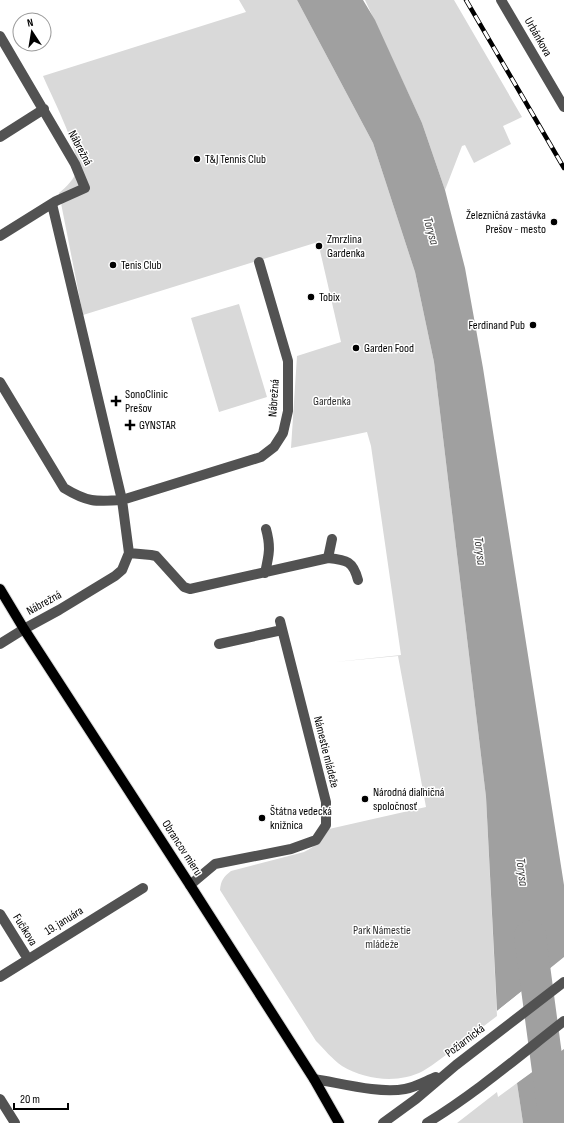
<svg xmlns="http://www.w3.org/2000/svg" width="564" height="1123" font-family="'Sofia Sans Condensed',sans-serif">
<rect width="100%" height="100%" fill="#fff"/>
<!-- green -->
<path fill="#d9d9d9" d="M239 0H297L373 143 415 272 434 362 486 797 497 1016C483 1027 469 1037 456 1048 445 1055 435 1064 423 1071 398 1084 366 1080 342 1066 332 1059 324 1049 316 1041L220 890C221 881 223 877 231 871L304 852C316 846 322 840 329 829L426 807 398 656 335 662 401 655 371 446 367 432 291 448 297 356 341 342 318 242 83 315 59 193C66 187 75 179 77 169 80 151 51 95 43 76L246 12Z
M365 0H454L522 117 503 126 511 144 474 163 465 145 462 146 445 190 422 123Z
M239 304 267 397 219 412 191 318Z
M517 1083 523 1123H457L497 1092 498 1097Z"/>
<!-- water -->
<path fill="#a0a0a0" d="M297 0H363L375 20 422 123 445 190 465 268 483 368 564 885V958L497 1011 486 797 434 362 415 272 373 143Z
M564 1049V1123H523L517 1083Z"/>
<!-- pier -->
<path fill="#fff" d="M564 957V960L497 1013V1011Z
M564 1047V1048L515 1084 516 1081Z"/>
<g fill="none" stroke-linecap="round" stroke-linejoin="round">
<!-- river -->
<path stroke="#a0a0a0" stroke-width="32" d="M530 936 555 1123"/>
<defs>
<path id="major" d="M0 589 24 629 190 885 314 1079 339 1123"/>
</defs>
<!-- major casing -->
<use href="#major" stroke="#dbdbdb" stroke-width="12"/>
<!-- minor -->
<path stroke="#525252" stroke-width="10" d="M501 0 564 107
M0 36 75 164 85 188 56 201 0 236
M0 137 44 109
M0 382 64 488C87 502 95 502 122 500L261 457 274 447 283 433 288 411V361L259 262
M129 553 151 555 156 556 184 587 190 589 328 558C347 560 353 561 358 580
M328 558 332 539
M265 573C269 555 271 547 266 529
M0 644 24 629 59 610 115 576 122 570 129 553 122 500 52 204
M219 644 282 630
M190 885 215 864 291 849 316 840 326 825V802L280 621
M0 914 28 959
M0 977 143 888
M314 1079C340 1083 379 1094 405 1089 416 1087 426 1081 436 1077
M0 1099 15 1123
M383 1123 416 1099 456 1065 564 982
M427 1123C476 1093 519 1056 564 1021"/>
<!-- major -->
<use href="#major" stroke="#000" stroke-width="10"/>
<defs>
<path id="rail" d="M466 0 564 168"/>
</defs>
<!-- rail casing -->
<use href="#rail" stroke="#000" stroke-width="4.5"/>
<!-- rail -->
<use href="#rail" stroke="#fff" stroke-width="3" stroke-dasharray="9" stroke-linecap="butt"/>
</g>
<!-- markers -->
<g fill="#000" stroke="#fff" stroke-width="1.5">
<circle cx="197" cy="159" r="4"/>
<circle cx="554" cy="222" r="4"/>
<circle cx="319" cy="246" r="4"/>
<circle cx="113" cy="265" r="4"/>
<circle cx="311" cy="297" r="4"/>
<circle cx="533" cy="325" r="4"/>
<circle cx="356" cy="348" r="4"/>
<path d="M114 395h4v4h4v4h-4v4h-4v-4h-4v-4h4z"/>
<path d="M128 419h4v4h4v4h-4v4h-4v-4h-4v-4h4z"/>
<circle cx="365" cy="799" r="4"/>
<circle cx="262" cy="818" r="4"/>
</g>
<g text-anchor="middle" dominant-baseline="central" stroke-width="3" stroke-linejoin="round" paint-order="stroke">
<!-- street labels -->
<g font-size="12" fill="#000" stroke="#fff">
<text transform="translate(538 37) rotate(60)">Urbánkova</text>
<text transform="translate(80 148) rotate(62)">Nábrežná</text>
<text transform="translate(274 398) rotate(-86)">Nábrežná</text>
<text transform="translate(44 603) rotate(-29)">Nábrežná</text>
<text transform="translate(326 752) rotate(76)">Námestie mládeže</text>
<text transform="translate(182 848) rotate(57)">Obrancov mieru</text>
<text transform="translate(64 921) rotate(-32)">19. januára</text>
<text transform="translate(25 930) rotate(58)">Fučíkova</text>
<text transform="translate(465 1041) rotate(-37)">Požiarnická</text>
</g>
<!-- poi labels -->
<g font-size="12" fill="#000" stroke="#fff" text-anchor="start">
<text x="205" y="159">T&amp;J Tennis Club</text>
<text x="546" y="215" text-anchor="end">Železničná zastávka<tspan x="546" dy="14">Prešov - mesto</tspan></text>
<text x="327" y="239">Zmrzlina<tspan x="327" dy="14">Gardenka</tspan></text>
<text x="121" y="265">Tenis Club</text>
<text x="319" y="297">Tobix</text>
<text x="525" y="325" text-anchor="end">Ferdinand Pub</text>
<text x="364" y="348">Garden Food</text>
<text x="125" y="394">SonoClinic<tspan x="125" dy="14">Prešov</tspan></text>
<text x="139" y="425">GYNSTAR</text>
<text x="373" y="792">Národná diaľničná<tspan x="373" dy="14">spoločnosť</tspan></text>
<text x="270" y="811">Štátna vedecká<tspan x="270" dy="14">knižnica</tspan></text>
</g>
<!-- park labels -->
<g font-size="12" fill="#303030" stroke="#fff">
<text x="332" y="401">Gardenka</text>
<text x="382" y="930">Park Námestie<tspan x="382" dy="14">mládeže</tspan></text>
</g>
<!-- water labels -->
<g font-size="13" font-style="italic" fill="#414141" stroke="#fff">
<text transform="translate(431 231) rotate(75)">Torysa</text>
<text transform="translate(480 551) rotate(83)">Torysa</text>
<text transform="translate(522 872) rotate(83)">Torysa</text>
</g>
</g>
<!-- north arrow -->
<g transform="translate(32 32) rotate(348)"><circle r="19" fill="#ffffff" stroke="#999999"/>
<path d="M0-3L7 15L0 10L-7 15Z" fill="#000000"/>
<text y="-6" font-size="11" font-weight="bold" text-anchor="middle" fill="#000000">N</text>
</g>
<!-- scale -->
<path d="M14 1103v6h54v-6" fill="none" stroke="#000000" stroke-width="2"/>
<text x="20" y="1103" font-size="12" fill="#000000" stroke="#ffffff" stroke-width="3" paint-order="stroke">20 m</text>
</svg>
